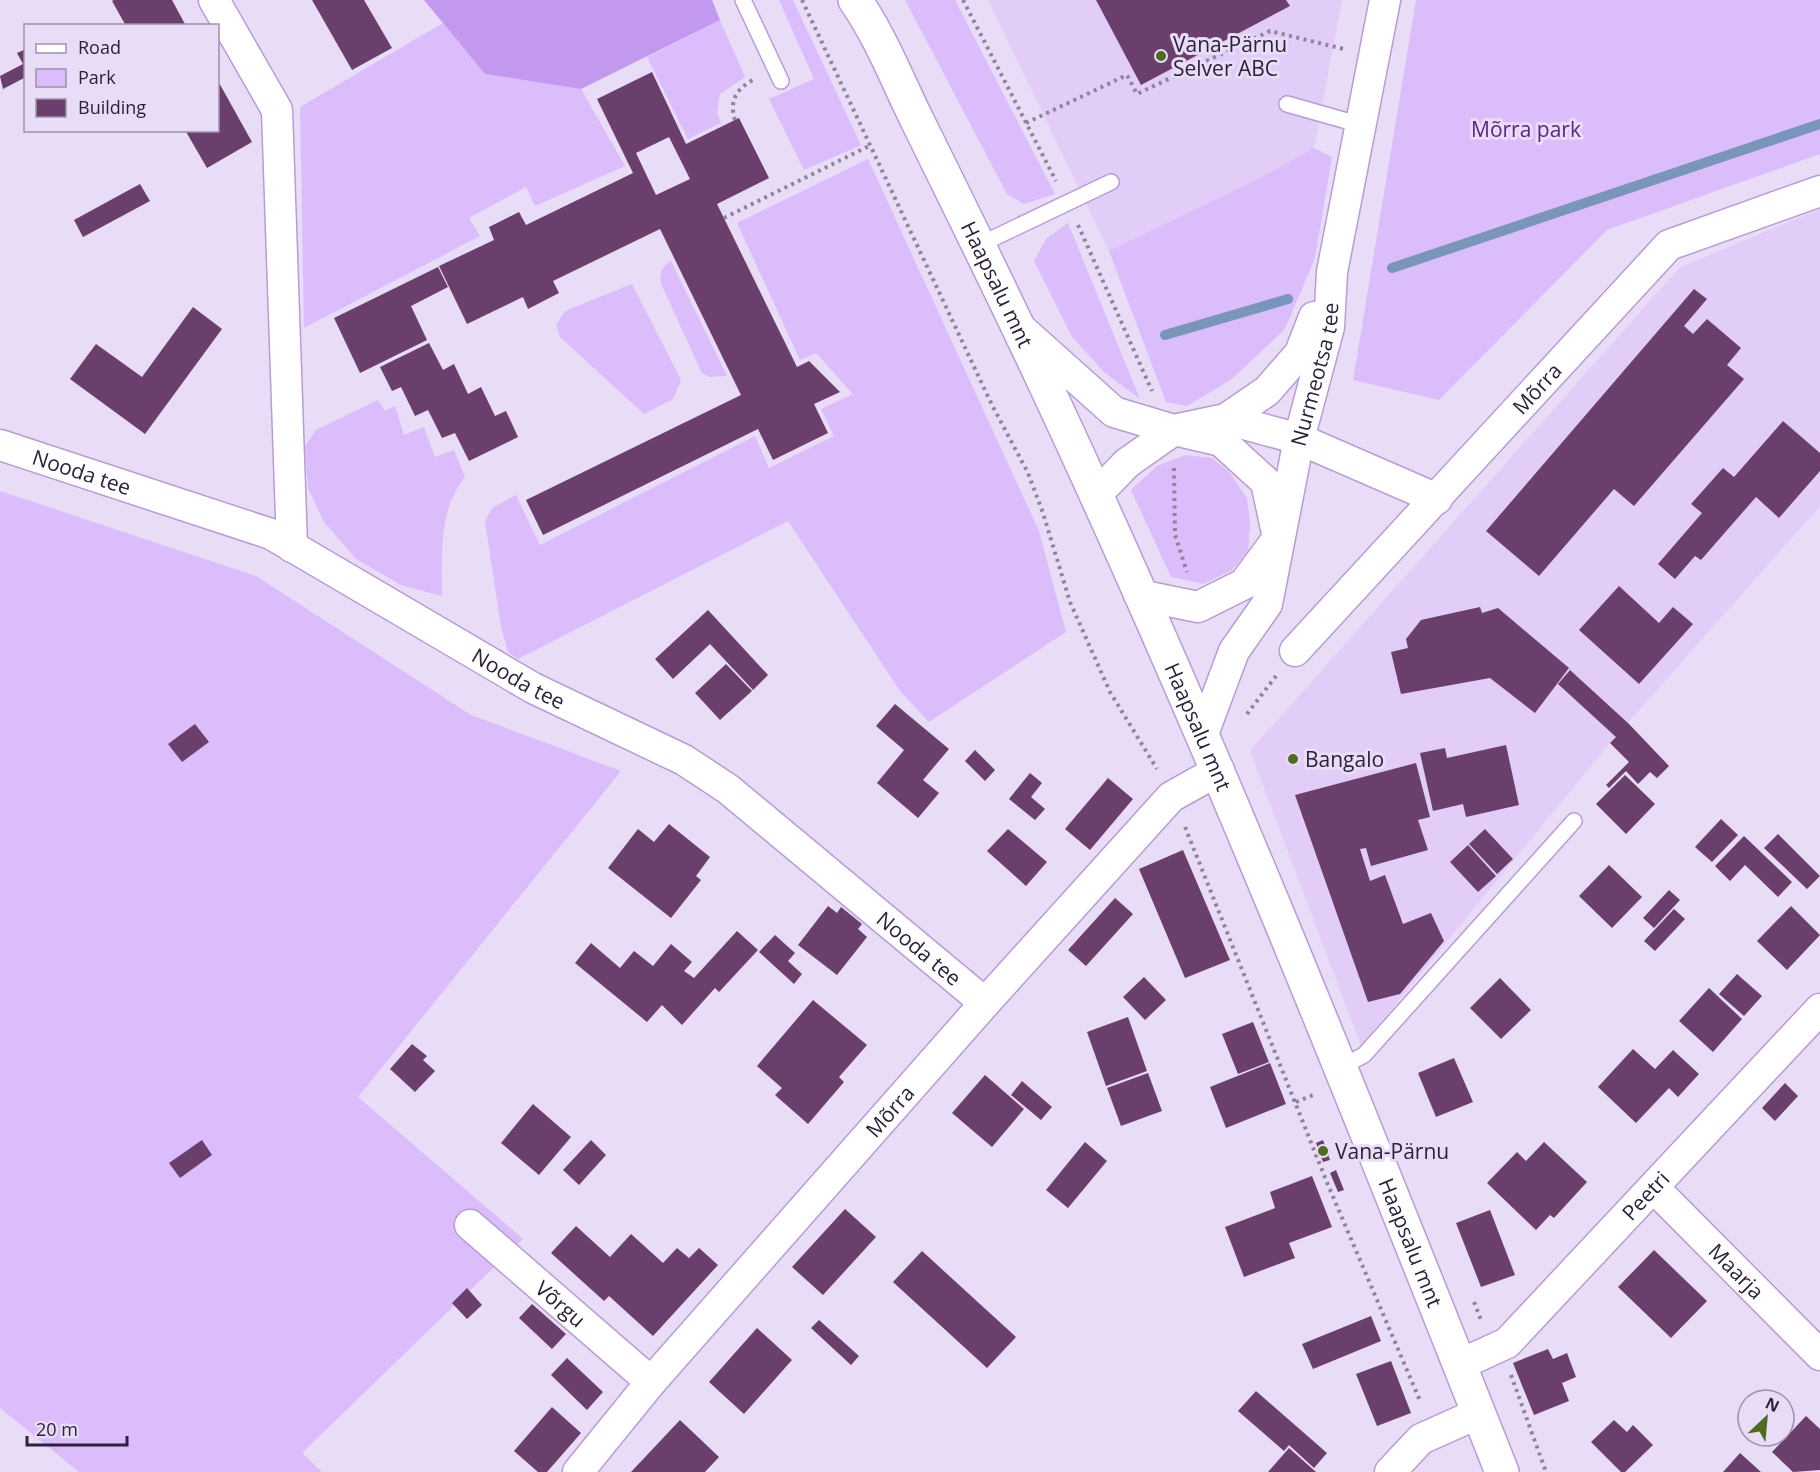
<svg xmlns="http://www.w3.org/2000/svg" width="1820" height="1472" font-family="'Open Sans',sans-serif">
<rect width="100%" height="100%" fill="#e8dcf6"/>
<!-- built -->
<path fill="#e1cdf7" d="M988 0H1342L1314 148 1260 178 1109 251Z
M1820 209V506L1610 743 1361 1046 1250 751 1680 267Z"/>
<!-- green -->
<path fill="#dbbdfc" d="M779 0H793L861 145 804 170 769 99 814 79Z
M905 0H955L1055 194 1024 204 1007 194Z
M1416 0H1820V154L1607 230 1439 400 1353 380Z
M720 20 745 77 720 94 717 113 721 123 688 139 647 57Z
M443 23 485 74 581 89 625 166 535 206 526 187 469 218 480 236 304 328 300 107Z
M1314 148 1332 157 1315 258 1285 329 1232 379 1187 406 1166 402 1109 251 1260 178Z
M868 159 1039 531 1066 632 929 722 900 691 788 521 518 659 508 652 501 627 485 521 492 508 516 495 540 545 755 436 769 468 834 436 821 409 853 394 816 353 800 360 737 223Z
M1068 223 1140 399 1104 372 1072 337 1034 261 1046 239Z
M671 261 727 376 710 377 702 373 661 284C659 272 662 267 671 261Z
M632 284 681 380 673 399 644 414 560 337 556 325 565 311Z
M378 400 385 411 395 406 404 435 424 427 435 457 454 450 465 477C438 510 442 557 442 596L401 585 356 559 324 522 308 488 305 446 316 430Z
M1185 455 1212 458 1229 472 1247 498 1250 524 1248 551 1232 570 1203 584 1171 577 1131 490 1157 466Z
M0 491 256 576 471 715 621 771 358 1097 523 1239 302 1453 322 1472H79L0 1408Z"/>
<!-- forest -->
<path fill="#c398ef" d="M424 0H712L720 20 581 89 485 74Z"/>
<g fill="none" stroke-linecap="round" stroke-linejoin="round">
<!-- stream -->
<path stroke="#7996ba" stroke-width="10" d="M1392 268 1820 124
M1165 335 1288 299"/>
</g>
<!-- building -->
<path fill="#6b3f6c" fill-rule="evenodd" d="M114 0H172L186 26H126L112 1Z
M312 0H364L392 48 352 70Z
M1096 0H1286L1290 6 1141 85Z
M26 49V77L3 89 0 76 23 64 17 53Z
M652 72 686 144 739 118 769 178 717 204 797 367 809 361 840 392 814 404 828 433 773 460 758 429 543 535 526 500 741 395 660 229 553 281 559 293 528 309 523 297 467 324 439 266 494 240 489 227 519 212 526 225 633 173 597 99ZM669 137 690 179 656 195 636 153Z
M218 81 252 142 207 168 185 130H218Z
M140 184 150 201 83 237 74 220Z
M438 267 448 287 411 306 427 340 360 373 334 318Z
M1694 289 1707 299 1684 326 1693 334 1707 319 1741 348 1727 365 1744 379 1634 506 1614 489 1539 576 1486 531Z
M193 307 222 329 145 434 70 379 96 344 142 377Z
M429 343 443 370 454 364 468 394 481 387 495 416 506 411 518 437 469 461 455 433 442 438 428 410 415 416 401 387 392 391 380 367Z
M1783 421 1820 453V471L1779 518 1756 497 1701 560 1695 556 1675 579 1658 564 1702 513 1691 504 1723 468 1734 477Z
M1619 586 1659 623 1673 607 1693 624 1639 684 1579 630Z
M1480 607 1482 613 1498 608 1569 668 1535 713 1490 678 1401 694 1391 652 1408 648 1406 639 1421 620Z
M708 610 768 675 753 690 710 644 673 679 655 659Z
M726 664 752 691 720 720 695 693Z
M1570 670 1629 724 1669 766 1657 778 1650 772 1638 784 1626 771 1609 788 1606 785 1629 762 1610 743 1616 737 1558 684Z
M895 704 949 749 923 780 939 793 918 818 877 783 904 750 876 726Z
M195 724 209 742 182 762 168 744Z
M1506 745 1519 805 1466 817 1463 804 1433 811 1420 753 1445 748 1447 758Z
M975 750 995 770 985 781 965 761Z
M1416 763 1430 817 1418 820 1428 850 1371 866 1366 848 1360 849 1370 881 1385 875 1403 924 1431 913 1444 941 1400 994 1368 1002 1295 795Z
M1030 773 1042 783 1031 797 1045 809 1035 820 1009 799Z
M1625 775 1655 804 1626 834 1596 804Z
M1108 778 1133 799 1090 850 1065 829Z
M1721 819 1738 835 1712 862 1695 847Z
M669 824 710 857 696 876 701 880 671 918 608 868 638 829 654 842Z
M1008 829 1047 862 1026 886 987 851Z
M1485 829 1513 859 1497 874 1469 844Z
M1778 834 1820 876 1807 889 1764 848Z
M1744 836 1792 882 1778 897 1745 865 1730 881 1715 866Z
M1468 845 1496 876 1478 892 1450 862Z
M1183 850 1230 960 1185 978 1139 869Z
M1609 865 1642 897 1612 928 1579 896Z
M1669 890 1680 900 1654 928 1643 918Z
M1115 898 1133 914 1086 966 1068 950Z
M828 906 837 913 841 907 862 924 858 929 867 937 837 975 798 945Z
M1791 906 1820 935 1787 970 1757 941Z
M1674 909 1685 919 1655 951 1644 941Z
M737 931 758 950 719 992 715 988 682 1025 662 1005 647 1022 575 963 591 943 620 968 634 951 653 966 671 944 692 962 684 971 694 978Z
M775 935 795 953 788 961 802 974 794 984 759 952Z
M1737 974 1762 996 1744 1016 1719 994Z
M1144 977 1166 1000 1145 1020 1123 997Z
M1500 978 1531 1010 1501 1039 1470 1008Z
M1709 988 1742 1019 1713 1052 1679 1021Z
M813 1000 867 1045 839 1077 844 1082 808 1124 775 1095 782 1088 757 1066Z
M1128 1017 1147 1071 1106 1086 1087 1032Z
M1253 1022 1269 1062 1238 1074 1222 1034Z
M412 1044 427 1056 423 1060 435 1071 415 1092 390 1069Z
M1633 1049 1655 1069 1673 1050 1699 1074 1678 1097 1669 1088 1636 1123 1598 1087Z
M1454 1058 1473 1102 1436 1117 1418 1073Z
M1270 1063 1286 1104 1226 1128 1210 1087Z
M1148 1073 1162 1111 1121 1126 1107 1088Z
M985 1075 1024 1109 992 1147 952 1113Z
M1022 1081 1052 1107 1041 1120 1011 1095Z
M1785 1083 1798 1096 1775 1121 1762 1108Z
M533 1104 571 1137 539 1175 501 1143Z
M202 1140 212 1155 180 1178 169 1163Z
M591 1140 606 1155 579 1185 563 1170Z
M1323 1140 1330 1160 1323 1162 1316 1143Z
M1085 1142 1107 1161 1068 1208 1046 1190Z
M1544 1142 1587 1182 1554 1218 1550 1215 1536 1230 1487 1183 1517 1152 1526 1161Z
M1336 1170 1344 1190 1338 1192 1330 1173Z
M1312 1176 1332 1227 1289 1243 1295 1258 1244 1277 1225 1227 1275 1208 1270 1192Z
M845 1209 876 1237 823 1295 792 1267Z
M1490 1210 1515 1275 1481 1287 1456 1223Z
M576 1226 610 1257 631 1234 663 1263 677 1248 689 1258 699 1248 718 1265 653 1336 609 1296 604 1301 551 1253Z
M1654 1250 1707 1301 1671 1338 1618 1287Z
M922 1251 1016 1337 987 1368 893 1282Z
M467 1288 482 1305 467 1319 452 1303Z
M532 1304 566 1334 552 1349 519 1318Z
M1371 1316 1381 1341 1313 1369 1302 1344Z
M819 1320 859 1356 851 1365 811 1328Z
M757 1328 792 1360 744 1414 709 1382Z
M1548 1349 1553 1359 1567 1353 1576 1377 1562 1383 1569 1401 1534 1415 1513 1363Z
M567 1358 603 1392 587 1410 551 1375Z
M1391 1361 1411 1413 1377 1426 1356 1374Z
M1256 1391 1327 1453 1314 1468 1289 1445 1284 1451 1238 1411Z
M552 1407 581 1433 547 1472H538L514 1451Z
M1806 1416 1820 1429V1470L1793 1472 1772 1452Z
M680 1420 719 1457 705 1472H631Z
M1614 1420 1627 1432 1633 1425 1653 1445 1625 1472H1621L1591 1442Z
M1289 1448 1316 1472H1268Z
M1740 1453 1761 1472H1723Z"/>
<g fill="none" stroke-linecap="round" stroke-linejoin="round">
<defs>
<path id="service" d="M743 0 781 81
M1287 104 1361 125
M979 245 1111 182
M1341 1067 1364 1055 1574 821"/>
<g id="minor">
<path d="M214 0 277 110 292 547"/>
<path d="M1019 327 1114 412 1174 430 1226 419 1299 439 1437 499"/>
<path d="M1226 419 1267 391 1300 353 1314 317"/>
<path id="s1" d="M0 445 271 534 533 688 684 760 728 789 985 1003"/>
<path d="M1097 494 1127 463 1174 430 1221 441 1266 482 1278 538 1244 584 1198 607 1139 595"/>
<path id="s2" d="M1295 651 1669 245 1820 191"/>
<path id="s3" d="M1203 734 1234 651 1267 604 1299 439 1329 327 1332 272 1385 0"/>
<path id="s4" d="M1654 1188 1820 1355"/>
<path id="s5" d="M470 1225 651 1382"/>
<path id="s6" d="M1459 1365 1507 1343 1820 1009"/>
<path id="s7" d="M578 1472 651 1382 985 1003 1171 797 1219 770"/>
<path d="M1390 1472 1421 1439 1479 1413"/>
</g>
<g id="secondary">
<path id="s8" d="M855 0C881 37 898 82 918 122 961 209 1004 296 1045 384 1212 740 1357 1106 1502 1472"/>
</g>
</defs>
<!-- service casing -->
<use href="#service" stroke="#b99cd7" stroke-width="18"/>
<!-- minor casing -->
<use href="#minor" stroke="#b99cd7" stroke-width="33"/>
<!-- secondary casing -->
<use href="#secondary" stroke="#b99cd7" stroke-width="36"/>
<!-- path -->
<path stroke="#8f839c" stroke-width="4" stroke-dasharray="3 4.5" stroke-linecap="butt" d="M802 0 992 405 1028 473 1043 513 1070 602 1110 692 1157 769
M963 0 1056 181
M735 120C729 101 736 89 753 80
M1026 123 1127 75 1137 94 1270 31 1344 49
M724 218 871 145
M1078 225 1152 391
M1174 468 1175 535 1187 572
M1247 714 1276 676
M1185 827 1328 1185 1421 1403
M1296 1102 1313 1095
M1474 1302 1481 1320
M1511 1375 1546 1472"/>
<!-- service -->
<use href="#service" stroke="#fff" stroke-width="15"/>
<!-- minor -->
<use href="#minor" stroke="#fff" stroke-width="30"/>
<!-- secondary -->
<use href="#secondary" stroke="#fff" stroke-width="33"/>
</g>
<!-- markers -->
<g fill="#516b1e" stroke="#e8dcf6" stroke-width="2">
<circle cx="1161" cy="56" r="6"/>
<circle cx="1293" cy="759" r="6"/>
<circle cx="1323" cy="1151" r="6"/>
</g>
<g text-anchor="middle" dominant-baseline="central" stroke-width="6" stroke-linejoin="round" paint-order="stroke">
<!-- poi labels -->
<g font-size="21" fill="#2d2239" stroke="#e8dcf6" text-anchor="start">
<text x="1173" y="44">Vana-Pärnu<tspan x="1173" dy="24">Selver ABC</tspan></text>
<text x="1305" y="759">Bangalo</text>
<text x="1335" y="1151">Vana-Pärnu</text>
</g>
<!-- park labels -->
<g font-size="21" fill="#5d2388" stroke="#e8dcf6">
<text x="1526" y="129">Mõrra park</text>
</g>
<!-- street labels -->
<g font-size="21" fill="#2d2239" stroke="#e8dcf6">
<text stroke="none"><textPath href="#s8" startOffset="318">Haapsalu mnt</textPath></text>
<text stroke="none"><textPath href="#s3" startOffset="381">Nurmeotsa tee</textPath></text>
<text stroke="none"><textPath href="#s2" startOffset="357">Mõrra</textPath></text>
<text stroke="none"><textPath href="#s1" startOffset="86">Nooda tee</textPath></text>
<text stroke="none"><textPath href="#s1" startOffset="572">Nooda tee</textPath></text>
<text stroke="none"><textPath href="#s8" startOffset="804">Haapsalu mnt</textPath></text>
<text stroke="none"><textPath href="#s1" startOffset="1058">Nooda tee</textPath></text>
<text stroke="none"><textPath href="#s7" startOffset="477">Mõrra</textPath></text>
<text stroke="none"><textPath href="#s6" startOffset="255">Peetri</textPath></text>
<text stroke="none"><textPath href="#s8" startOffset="1362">Haapsalu mnt</textPath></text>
<text stroke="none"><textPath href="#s4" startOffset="117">Maarja</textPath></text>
<text stroke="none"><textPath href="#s5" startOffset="120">Võrgu</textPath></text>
</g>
</g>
<!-- legend -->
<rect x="24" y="24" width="195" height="108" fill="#e8dcf6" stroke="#9d92aa" stroke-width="1.5"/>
<rect x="36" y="44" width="30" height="9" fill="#ffffff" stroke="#9d92aa" stroke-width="1.5"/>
<text x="78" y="54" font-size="18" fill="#2d2239">Road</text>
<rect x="36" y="69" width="30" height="18" fill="#dbbdfc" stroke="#9d92aa" stroke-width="1.5"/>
<text x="78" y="84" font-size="18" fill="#2d2239">Park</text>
<rect x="36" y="99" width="30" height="18" fill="#6b3f6c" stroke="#9d92aa" stroke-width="1.5"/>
<text x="78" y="114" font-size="18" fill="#2d2239">Building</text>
<!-- north arrow -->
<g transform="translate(1766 1418) rotate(26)"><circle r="28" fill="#e8dcf6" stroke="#9d92aa" stroke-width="1.5"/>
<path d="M0-4.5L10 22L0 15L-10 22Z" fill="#516b1e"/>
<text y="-9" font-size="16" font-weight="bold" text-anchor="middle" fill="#2d2239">N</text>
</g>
<!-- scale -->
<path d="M27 1436v9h100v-9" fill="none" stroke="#2d2239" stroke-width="3"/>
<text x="36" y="1436" font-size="18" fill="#2d2239" stroke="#e8dcf6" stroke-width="4.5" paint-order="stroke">20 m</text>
</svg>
